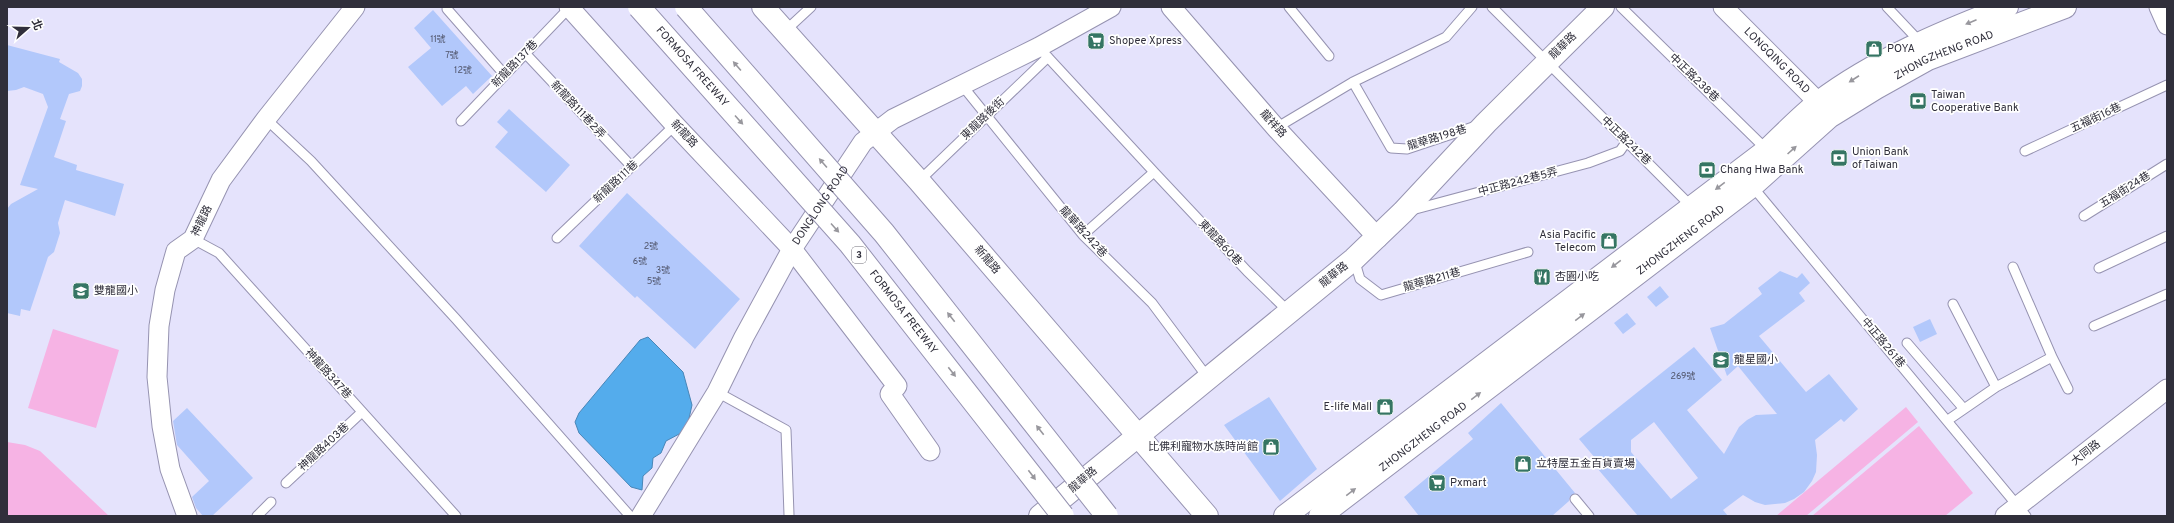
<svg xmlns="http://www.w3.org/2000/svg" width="2174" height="523" font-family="Overpass,'Noto Sans TC',sans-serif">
<rect width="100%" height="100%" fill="#e5e3fc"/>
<!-- green -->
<path fill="#f6b3e4" d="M53 329 119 350 96 428 28 408Z
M1906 407 1918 422 1806 516H1776Z
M1919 426 1973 493 1945 516H1812Z
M7 442 25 445 40 451 109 516H7Z"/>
<!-- water -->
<path fill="#54acec" stroke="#4986b7" d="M648 337 683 372 692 405 688 423 681 433 666 441 661 453 653 458 652 468 643 476 642 490 631 487 579 433 575 422 579 413 640 340Z"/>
<!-- building -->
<path fill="#b2c8fb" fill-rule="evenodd" d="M433 10 492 76 473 94 466 86 442 106 408 67 431 48 414 28Z
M7 45 60 59 59 62 78 73 82 79V86L80 91 69 94 60 119 66 121 54 157 77 165 76 170 124 184 115 216 65 200 58 223 60 233 54 252 48 257 30 311 21 309 20 316 7 313V209L11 204 38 189 20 185 48 107 43 94 24 87 16 90 7 91Z
M509 109 570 165 546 192 495 147 508 132 497 122Z
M627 193 740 299 695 349 637 296 635 298 579 246Z
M1780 271 1797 278 1802 273 1810 283 1799 293 1805 301 1759 336 1806 392 1829 374 1858 409 1844 422 1841 419 1815 440 1817 455 1816 472 1812 481 1804 492 1794 499 1785 503 1765 505 1755 502 1743 495 1723 510 1728 516H1638L1597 468 1601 465 1579 439 1694 347 1722 380 1687 410 1724 454 1739 427 1747 420 1756 415 1777 414 1738 366 1727 376 1710 328 1724 324 1762 294 1758 288ZM1654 422 1698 478 1671 499 1631 452V440Z
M1660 286 1669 297 1656 307 1647 297Z
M1627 313 1636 324 1623 334 1614 323Z
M1930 319 1937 334 1920 342 1913 327Z
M1269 397 1317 469 1280 501 1224 425Z
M1501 403 1575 493 1570 497 1569 501 1552 516H1419L1404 497 1473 439 1468 433Z
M187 408 253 478 212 516H203L196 508 192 497 209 481 177 445 173 421Z"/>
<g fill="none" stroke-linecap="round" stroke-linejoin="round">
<defs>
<path id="lane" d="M1289 7 1329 56
M1492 7 1692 207
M1621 7 1767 150
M1887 7 1921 43
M447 9 504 74
M784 32 811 7
M525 53 632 167
M1044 53 1154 172
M1353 82 1391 148 1407 149 1476 126
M961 84 1083 235 1152 303 1208 378
M266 119 311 161 456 319 630 516
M461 121 570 7
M1276 128 1353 82 1446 37 1472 7
M2025 151 2167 85
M919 181 1048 57
M1752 186 2026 516
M1412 210 1588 163 1620 151 1627 141
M2084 216 2167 164
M1083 235 1154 172 1247 271 1289 312
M557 238 675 125
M193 239 219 253 456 516
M1354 259 1360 279 1381 295 1528 252
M2099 268 2167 236
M1953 304 1996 387
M2094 326 2167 294
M1907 343 1964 409
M2052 357 2068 389
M717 392 786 430 789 515
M1948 420 1996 387 2052 357 2013 267
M286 483 362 412
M1575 499 1589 516
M257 516 271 502"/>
<g id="street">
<path d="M569 7 675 125 792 249 897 386 890 394 930 451"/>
<path d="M1171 7 1276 128 1378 238"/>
<path id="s1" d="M1723 7 1818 102 1826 113"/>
<path d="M2159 7 2167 25"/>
<path d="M187 516 170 469 162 426 157 377 159 326 165 290 176 251 193 239 221 180 266 119 355 7"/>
<path id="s2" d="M641 516 717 392 744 337 792 249 863 142 893 119 1039 47 1111 7"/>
<path d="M2005 516 2167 389"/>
</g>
<g id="secondary">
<path d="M763 7 919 181 1207 516"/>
<path d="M1040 516 1354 259 1403 212 1486 123 1603 7"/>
<path d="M1285 516 1767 150C1784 134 1801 116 1819 102 1875 60 1942 32 2007 7"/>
<path id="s3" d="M1320 516 1752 186 1829 117 1876 88 1928 59 2065 7"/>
</g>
</defs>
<!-- lane casing -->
<use href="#lane" stroke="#9693b1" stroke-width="11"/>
<!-- street casing -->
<use href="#street" stroke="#9693b1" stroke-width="21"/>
<!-- secondary casing -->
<use href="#secondary" stroke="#9693b1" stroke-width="24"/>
<!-- lane -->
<use href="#lane" stroke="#fff" stroke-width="9"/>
<!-- street -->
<use href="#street" stroke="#fff" stroke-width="19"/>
<!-- secondary -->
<use href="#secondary" stroke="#fff" stroke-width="22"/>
<defs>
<g id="highway-bridge">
<path id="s4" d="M639 7 850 244 1063 516"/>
<path d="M686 7 884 233 1107 516"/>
</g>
</defs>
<!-- highway-bridge casing -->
<use href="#highway-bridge" stroke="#9693b1" stroke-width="24" stroke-linecap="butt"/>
<!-- highway-bridge -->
<use href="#highway-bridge" stroke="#fff" stroke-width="22"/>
</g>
<!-- one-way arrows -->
<defs><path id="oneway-solid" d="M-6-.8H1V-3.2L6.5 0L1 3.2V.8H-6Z"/></defs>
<g fill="#98979d">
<use href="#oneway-solid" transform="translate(1971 22) rotate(157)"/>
<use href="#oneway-solid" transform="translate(737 66) rotate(-131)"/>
<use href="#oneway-solid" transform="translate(1854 79) rotate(147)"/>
<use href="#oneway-solid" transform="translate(739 120) rotate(48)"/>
<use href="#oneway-solid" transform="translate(1792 150) rotate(-42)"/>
<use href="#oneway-solid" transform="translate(823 163) rotate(-131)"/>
<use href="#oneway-solid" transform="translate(1720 186) rotate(143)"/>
<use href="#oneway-solid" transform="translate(835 228) rotate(48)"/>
<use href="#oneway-solid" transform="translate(1616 264) rotate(143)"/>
<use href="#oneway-solid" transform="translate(951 317) rotate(-128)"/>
<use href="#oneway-solid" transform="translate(1580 317) rotate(-37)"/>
<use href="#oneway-solid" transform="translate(952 372) rotate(52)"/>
<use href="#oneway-solid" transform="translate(1476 396) rotate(-37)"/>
<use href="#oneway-solid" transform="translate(1040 430) rotate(-128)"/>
<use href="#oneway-solid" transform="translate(1032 475) rotate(53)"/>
<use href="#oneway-solid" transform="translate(1351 492) rotate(-37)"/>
</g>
<!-- icons -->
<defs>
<symbol id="supermarket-square" viewBox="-11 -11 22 22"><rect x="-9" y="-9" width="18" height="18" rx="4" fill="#357563" stroke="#fff"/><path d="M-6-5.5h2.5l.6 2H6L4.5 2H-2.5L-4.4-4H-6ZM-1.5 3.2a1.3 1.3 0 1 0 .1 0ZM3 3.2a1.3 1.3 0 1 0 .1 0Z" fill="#fff"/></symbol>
<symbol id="shop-square" viewBox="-11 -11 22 22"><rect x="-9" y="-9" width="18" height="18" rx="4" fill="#357563" stroke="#fff"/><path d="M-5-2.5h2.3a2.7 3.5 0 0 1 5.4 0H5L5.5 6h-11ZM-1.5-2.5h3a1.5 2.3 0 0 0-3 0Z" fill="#fff"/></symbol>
<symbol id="bank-square" viewBox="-11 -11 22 22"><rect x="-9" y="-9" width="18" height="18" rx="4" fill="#357563" stroke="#fff"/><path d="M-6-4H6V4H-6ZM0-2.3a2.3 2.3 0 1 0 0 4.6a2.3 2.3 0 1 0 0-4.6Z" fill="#fff"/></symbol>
<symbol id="restaurant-square" viewBox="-11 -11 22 22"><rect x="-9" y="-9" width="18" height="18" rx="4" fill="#357563" stroke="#fff"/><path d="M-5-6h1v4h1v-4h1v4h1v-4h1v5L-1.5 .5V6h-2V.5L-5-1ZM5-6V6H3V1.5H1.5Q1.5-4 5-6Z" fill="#fff"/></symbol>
<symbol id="school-square" viewBox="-11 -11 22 22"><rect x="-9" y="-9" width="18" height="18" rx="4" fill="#357563" stroke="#fff"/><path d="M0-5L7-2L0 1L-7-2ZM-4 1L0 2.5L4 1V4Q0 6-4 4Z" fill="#fff"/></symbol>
</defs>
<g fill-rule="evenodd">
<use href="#supermarket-square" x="1086" y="31" width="20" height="20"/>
<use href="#shop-square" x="1864" y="39" width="20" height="20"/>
<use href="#bank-square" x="1908" y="91" width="20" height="20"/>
<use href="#bank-square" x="1829" y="148" width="20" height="20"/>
<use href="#bank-square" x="1697" y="160" width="20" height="20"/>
<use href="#shop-square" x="1599" y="231" width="20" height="20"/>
<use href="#restaurant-square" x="1532" y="267" width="20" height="20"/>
<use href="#school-square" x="71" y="281" width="20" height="20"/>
<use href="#school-square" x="1711" y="350" width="20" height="20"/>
<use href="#shop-square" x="1375" y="397" width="20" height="20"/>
<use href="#shop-square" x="1261" y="437" width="20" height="20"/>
<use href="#shop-square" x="1513" y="454" width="20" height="20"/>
<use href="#supermarket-square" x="1427" y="473" width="20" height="20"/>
</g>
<g text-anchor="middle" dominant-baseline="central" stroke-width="3.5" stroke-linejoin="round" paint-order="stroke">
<!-- number labels -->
<g font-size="9" fill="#50556b">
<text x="438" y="39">11號</text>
<text x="452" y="55">7號</text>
<text x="463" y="70">12號</text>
<text x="651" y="246">2號</text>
<text x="640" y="261">6號</text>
<text x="663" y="270">3號</text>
<text x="654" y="281">5號</text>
<text x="1683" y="376">269號</text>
</g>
<!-- shield labels -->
<rect fill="#fff" stroke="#6e6d76" stroke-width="1" x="852" y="247" width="14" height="16" rx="3"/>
<g font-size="10" font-weight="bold" fill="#302f3b">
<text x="859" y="255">3</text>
</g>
<!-- poi labels -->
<g font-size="11" fill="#302f3b" stroke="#fff" text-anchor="start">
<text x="1109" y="41">Shopee Xpress</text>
<text x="1887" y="49">POYA</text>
<text x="1931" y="95">Taiwan<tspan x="1931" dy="13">Cooperative Bank</tspan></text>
<text x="1852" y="152">Union Bank<tspan x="1852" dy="13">of Taiwan</tspan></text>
<text x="1720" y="170">Chang Hwa Bank</text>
<text x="1596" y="235" text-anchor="end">Asia Pacific<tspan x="1596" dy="13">Telecom</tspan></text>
<text x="1555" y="277">杏園小吃</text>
<text x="94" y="291">雙龍國小</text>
<text x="1734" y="360">龍星國小</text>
<text x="1372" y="407" text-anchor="end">E-life Mall</text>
<text x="1258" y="447" text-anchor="end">比佛利寵物水族時尚館</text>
<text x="1536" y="464">立特屋五金百貨賣場</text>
<text x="1450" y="483">Pxmart</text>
</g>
<!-- street labels -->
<g font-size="11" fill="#302f3b" stroke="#fff">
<text transform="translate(1563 46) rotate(-44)">龍華路</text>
<text stroke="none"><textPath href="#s3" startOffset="778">ZHONGZHENG ROAD</textPath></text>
<text stroke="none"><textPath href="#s1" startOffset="76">LONGQING ROAD</textPath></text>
<text transform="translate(515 64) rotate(-46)">新龍路137巷</text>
<text stroke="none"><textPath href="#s4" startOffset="80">FORMOSA FREEWAY</textPath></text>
<text transform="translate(1694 78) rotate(44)">中正路238巷</text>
<text transform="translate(578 110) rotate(47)">新龍路111巷2弄</text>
<text transform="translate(2096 118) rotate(-25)">五福街16巷</text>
<text transform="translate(983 119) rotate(-44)">東龍路後街</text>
<text transform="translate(1273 124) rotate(48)">龍祥路</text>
<text transform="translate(684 134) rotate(47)">新龍路</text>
<text transform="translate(1437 138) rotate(-17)">龍華路198巷</text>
<text transform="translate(1626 141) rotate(44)">中正路242巷</text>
<text transform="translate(616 182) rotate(-43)">新龍路111巷</text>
<text transform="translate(1518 182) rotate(-15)">中正路242巷5弄</text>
<text transform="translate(2125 190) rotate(-32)">五福街24巷</text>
<text stroke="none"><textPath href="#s2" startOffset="359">DONGLONG ROAD</textPath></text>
<text transform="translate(202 221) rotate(-64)">神龍路</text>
<text transform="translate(1083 232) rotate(48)">龍華路242巷</text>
<text stroke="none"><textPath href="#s3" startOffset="454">ZHONGZHENG ROAD</textPath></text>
<text transform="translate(1220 243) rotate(47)">東龍路60巷</text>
<text transform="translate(987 260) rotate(49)">新龍路</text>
<text transform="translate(1334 275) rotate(-39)">龍華路</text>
<text transform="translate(1432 280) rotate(-16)">龍華路211巷</text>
<text stroke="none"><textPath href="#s4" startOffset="404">FORMOSA FREEWAY</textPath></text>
<text transform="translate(1883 343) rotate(50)">中正路261巷</text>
<text transform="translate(328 374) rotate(48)">神龍路347巷</text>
<text stroke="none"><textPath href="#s3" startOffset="130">ZHONGZHENG ROAD</textPath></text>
<text transform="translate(324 447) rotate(-43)">神龍路403巷</text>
<text transform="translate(2086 453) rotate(-38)">大同路</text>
<text transform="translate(1083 480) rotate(-40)">龍華路</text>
</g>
</g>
<!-- border -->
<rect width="2174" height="523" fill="none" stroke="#302f3b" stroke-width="16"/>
<!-- north arrow -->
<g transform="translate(28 28) rotate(70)" stroke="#ffffff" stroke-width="3" paint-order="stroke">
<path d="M0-3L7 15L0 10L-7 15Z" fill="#302f3b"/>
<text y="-6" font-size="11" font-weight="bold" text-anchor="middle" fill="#302f3b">北</text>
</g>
</svg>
